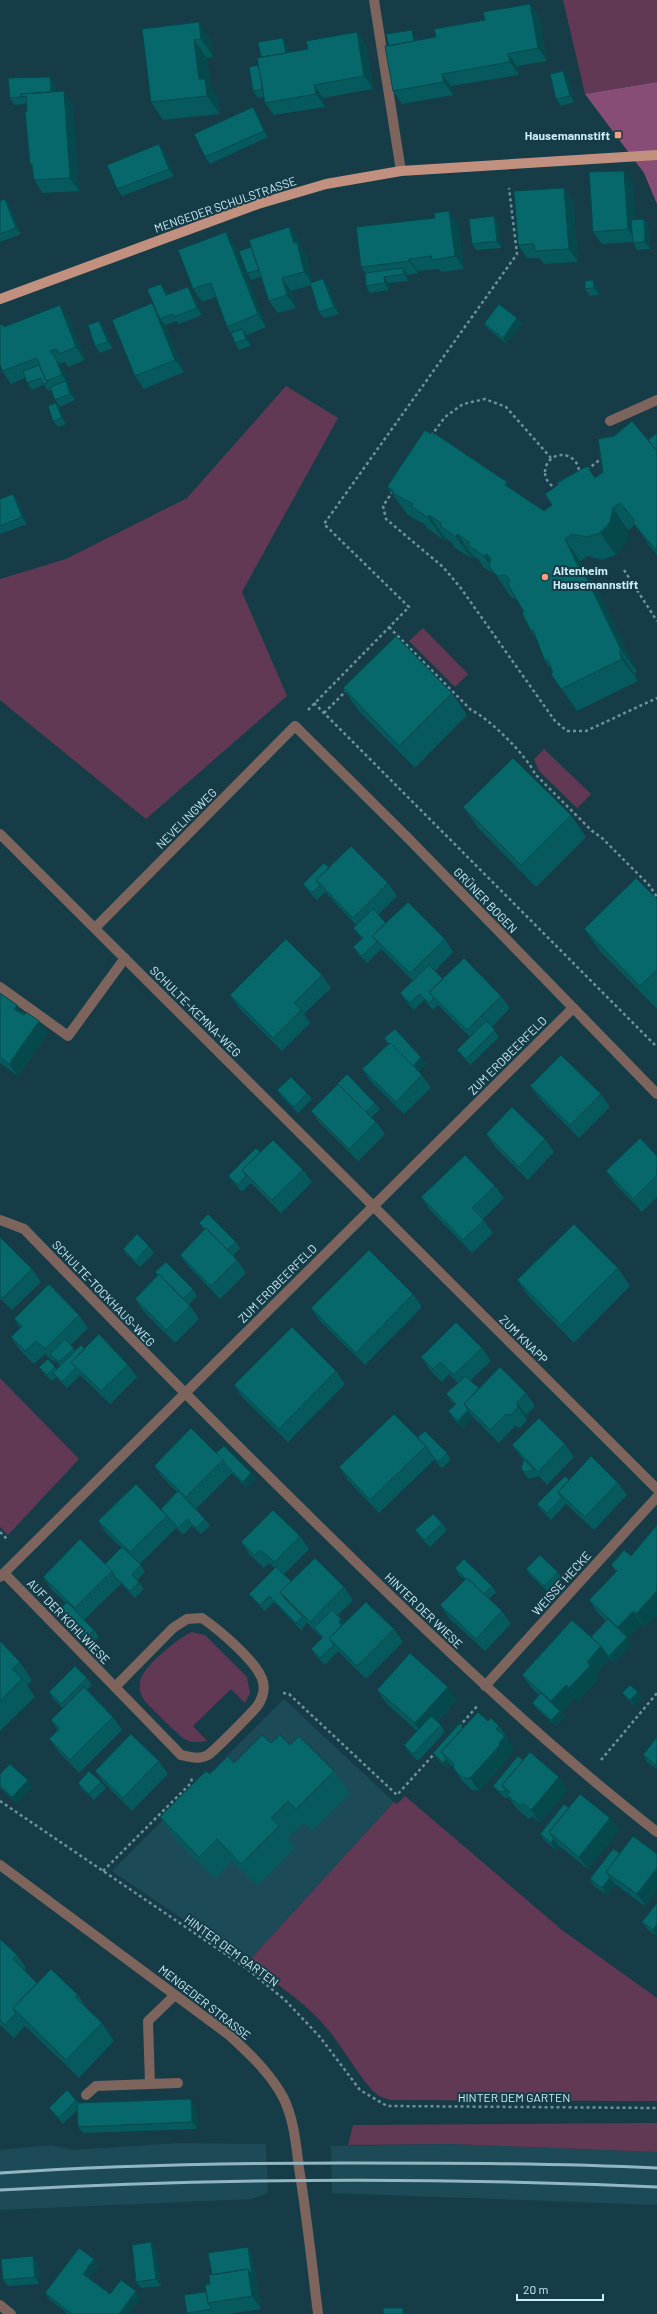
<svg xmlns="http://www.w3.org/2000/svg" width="657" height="2314" font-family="Barlow,sans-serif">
<rect width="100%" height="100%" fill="#163c47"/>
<!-- built -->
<path fill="#1c4a56" d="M284 1699 394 1802 247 1963 112 1871Z
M179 2143 266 2144 268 2193 252 2199 0 2210V2150L52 2145 73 2150Z
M448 2144 657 2152V2205L332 2193 331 2146Z"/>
<!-- green -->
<path fill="#613955" d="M563 0H657V82L585 94Z
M286 386 338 418 242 592 287 696 146 819 0 700V579L66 559 187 498Z
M423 628 468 674 455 687 409 641Z
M544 749 591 794 577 808 539 771 534 759Z
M0 1378 79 1459 8 1535 0 1527Z
M192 1632 205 1635 247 1677 250 1693 245 1703 231 1689 193 1726 207 1741C200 1742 193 1743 186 1740 181 1738 148 1705 144 1700 140 1694 139 1688 140 1682 141 1668 179 1637 192 1632Z
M405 1796 562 1930 657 1998V2101L390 2100 379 2096 371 2089C356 2071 344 2050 330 2032 308 2004 276 1983 247 1963L394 1802 397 1804Z
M657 2123V2152L448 2144 348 2145 353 2125Z"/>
<!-- forest -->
<path fill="#884d76" d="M657 82V204L644 173 585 94Z"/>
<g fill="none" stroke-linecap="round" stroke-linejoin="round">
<!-- path -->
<path stroke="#6e929d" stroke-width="2.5" stroke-dasharray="3 3" stroke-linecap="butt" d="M431 436 445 417 463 404 485 399 506 407 551 458
M545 472a17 17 0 1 1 34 0a17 17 0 1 1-34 0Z
M587 470 603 457
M393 491 383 506 386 519 443 567 460 587 555 721 567 731H586L657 698
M624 570 657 621
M389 627 471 710C489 718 527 756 535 774L591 830 602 838 649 885 657 897
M314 703 657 1047
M308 710 409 607 324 524 517 254 509 188
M324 713 348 689
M0 1532 8 1540
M283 1693 289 1694 397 1795 435 1753
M459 1727 478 1705
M601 1760 657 1693
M0 1801 246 1968 285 2000 320 2037 360 2090 387 2106 657 2108
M103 1871 191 1783 192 1777"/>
<!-- minor -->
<path stroke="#7d645c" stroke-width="10" d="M374 0 401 171
M610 421 657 400
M0 834 657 1489
M95 928 295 726 407 837 657 1094
M0 987 68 1036 125 958
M0 1220 24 1229C122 1330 221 1430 321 1528 429 1634 538 1739 657 1832
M4 1573 115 1687
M0 1577 573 1008
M202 1618C218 1629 259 1663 263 1682 265 1690 263 1697 258 1705 253 1712 214 1751 208 1755 199 1760 190 1757 181 1755L115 1687 173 1628 187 1619Z
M485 1686 657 1497
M0 1865 229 2035C249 2053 270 2073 283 2097 294 2119 296 2144 299 2168 307 2217 312 2265 318 2314
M150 2084 178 2083
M86 2095 96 2086 150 2084 148 2021 175 1995
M0 2305 11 2314"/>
<!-- major -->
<path stroke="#c2907f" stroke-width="10" d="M0 299 258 204 326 184 401 171 657 155"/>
<!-- rail -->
<path stroke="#93b7c2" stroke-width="3" d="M0 2173C115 2165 231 2163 347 2163 450 2163 554 2163 657 2168
M0 2190C218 2178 438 2177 657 2187"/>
</g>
<!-- wall -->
<path fill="#06595d" d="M530 4 539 16 547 61 517 66 519 75 451 86 453 95 402 104 393 91 389 46 416 37 417 41 436 37 485 20Z
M142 29 211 40 213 57 207 58 210 85 218 97 220 114 163 120 151 102Z
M357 32 366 45 373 89 323 98 325 107 274 115 265 103 264 97 258 98 253 91 258 65 261 57 288 45 289 53 308 49Z
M568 77 574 102 561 106 556 99Z
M55 83V92L73 104 79 191 43 193 34 180 33 168 30 164 27 104H26L14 105 10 98Z
M258 114 268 137 210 164 205 157Z
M164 151 174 176 122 196 117 189Z
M633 183 635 220 644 219 648 225 650 249 637 250 633 242 602 244 593 232Z
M573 200 578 262 544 264 539 258H527L518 245Z
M0 201 10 206 21 234 0 242Z
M494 216 498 223 501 248 476 250 472 244Z
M458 224 464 269 441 272 439 269 418 271V273L408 275V281L388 283 389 290 370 293 366 286 365 273 361 267Z
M289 227 298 239 300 247 306 255 312 282 328 285 339 314 324 318 319 312 311 285 291 291 296 308 278 313 269 301 261 277 251 280 247 273 251 247Z
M235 245 266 327 247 335 251 346 239 350 235 343 231 333 227 327 216 297 202 302 193 289Z
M598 287 599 295 590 296 585 289Z
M166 291 168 294 193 293 202 315 179 324 177 321 165 325 184 372 144 389 135 376Z
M69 318 85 360 68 367 65 362 59 364 65 372 75 400 60 407 55 400 51 390 48 391 44 385 32 390 27 383 25 378 11 384 2 371 5 326Z
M517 318 522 324 507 344 489 330 484 324Z
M99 321 104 327 113 348 100 353 95 346Z
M61 410 66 424 58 427 53 421Z
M657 433V555L649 545 635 525 628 530 626 544 616 555 602 560 588 556 580 561 588 577 599 593 637 672 634 673 638 681 577 711 551 674 553 672 545 661 537 640 531 631 524 612 516 598 515 599 511 597 496 575 483 567 479 560 473 556 472 559 455 548 451 542 445 538 444 540 427 528 424 524 408 515 387 487 513 490 544 511 552 505 587 466 595 478 648 440Z
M13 494 18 501 27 524 0 534V499Z
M343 688 452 693 467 715 415 768 358 710Z
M463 807 571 815 586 837 536 887 479 829Z
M329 868 388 883 397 896 378 915 386 923 445 939 453 952 435 971 443 979 501 996 510 1008 492 1027 499 1037 470 1065 462 1056 457 1050 470 1037 438 1005 433 1010 424 1000 414 1010 405 1000 400 993 413 981 381 949 367 963 358 954 353 947 362 939 358 934 353 928 356 925 325 892 317 900 308 891 303 884Z
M657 899V1007L656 1008 600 951 584 929Z
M322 975 331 988 304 1014 310 1023 282 1051 239 1008 230 995Z
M0 993 17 1005 21 1011 25 1014 39 1021 48 1034 18 1076 0 1063Z
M384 1038 426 1063 418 1072 422 1075 431 1088 404 1114 371 1082 362 1069 388 1044Z
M530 1086 601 1094 610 1107 579 1138 539 1098Z
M277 1090 307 1093 312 1099 298 1113 282 1097Z
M375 1103 380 1109 372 1117 376 1122 385 1134 358 1161 320 1123 311 1111Z
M486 1134 545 1139 554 1152 528 1180 495 1147Z
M260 1152 303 1170 312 1182 281 1213 251 1183 242 1192 233 1182 228 1176Z
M657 1156V1197L642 1212 615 1184 606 1171Z
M495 1186 504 1198 483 1219 493 1233 472 1253 430 1210 421 1197Z
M199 1223 236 1242 240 1248 233 1256 237 1260 246 1273 220 1299 189 1267 180 1255 204 1230Z
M0 1237 32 1269 41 1282 12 1310 0 1298Z
M149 1246 154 1253 140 1267 127 1255 123 1249Z
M618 1268 630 1286 574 1343 530 1298 517 1280Z
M155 1272 193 1289 197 1296 189 1304 199 1319 175 1343 144 1312 135 1299 158 1276Z
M413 1294 422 1307 365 1365 320 1321 311 1308Z
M79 1315 88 1328 71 1345 75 1350 85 1349 128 1365 137 1377 110 1404 80 1375 67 1388 56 1377 52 1381 44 1374 39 1367H55L57 1369 60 1366 55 1360 54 1362 45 1354 34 1364 20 1350 11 1337 20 1328 14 1319Z
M482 1348 491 1361 470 1381 479 1388 526 1393 535 1406 526 1415 527 1420 520 1428 515 1426 499 1443 473 1417 463 1428 453 1418 448 1411 455 1405 451 1401 446 1394 458 1383 449 1374 442 1382 430 1370 421 1357Z
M336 1371 345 1384 288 1442 243 1398 234 1385Z
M417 1438 447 1453 451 1460 442 1468 434 1460 379 1513 348 1480 339 1467Z
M565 1444 574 1457 547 1485 539 1476 529 1479 526 1476 521 1469 524 1461 512 1445Z
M216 1453 251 1473 256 1479 247 1488 231 1472 232 1473 196 1509 205 1519 210 1526 201 1534 192 1526 183 1535 176 1528 140 1564 145 1572 137 1580 144 1589 135 1598 120 1583 121 1584 84 1620 94 1630 99 1637 90 1645 63 1618 58 1611 66 1603 52 1590 43 1577 105 1564 122 1548 107 1534 98 1521 161 1509 177 1492 163 1478 154 1466Z
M569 1480 618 1483 627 1495 594 1530 566 1504 551 1520 542 1511 537 1504Z
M442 1523 447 1530 430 1547 420 1537 415 1530Z
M657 1525V1614L645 1627 642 1624 628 1638 631 1644 614 1663 610 1659 596 1674 599 1678 578 1701 575 1697 561 1713 565 1717 556 1726 537 1709 532 1703 539 1695 531 1687 522 1675 591 1637 606 1621 598 1613 589 1600 616 1572 611 1565 631 1556Z
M300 1536 309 1549 284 1574 291 1581 344 1587 353 1600 338 1615 345 1623 394 1629 403 1642 366 1679 338 1651 325 1665 316 1656 311 1649 322 1638 307 1623 301 1630 274 1602 265 1611 254 1600 249 1594 275 1568 269 1563 264 1568 250 1555 241 1542Z
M455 1568 492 1586 496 1592 489 1599 502 1611 511 1624 485 1651 449 1618 440 1605 465 1580 459 1575Z
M526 1569 558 1572 562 1579 549 1593 531 1576Z
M0 1641 20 1662 32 1680 27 1685 35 1697 0 1731Z
M87 1678 92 1685 86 1690 113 1717 122 1730 79 1773 58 1751 49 1739 58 1731 51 1720 63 1708 53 1699 49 1692Z
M377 1690 457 1700 437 1722 441 1725 445 1732 418 1761 409 1752 404 1745 417 1731 386 1703Z
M638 1692 642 1698 635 1706 627 1699 622 1693Z
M488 1721 499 1726 508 1739H507L514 1749 508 1756 509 1758 479 1791 472 1790 463 1782 454 1769V1768L451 1765 448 1769 438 1760 433 1753 463 1728Z
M657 1737V1769L647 1762 643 1755Z
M271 1743 290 1745 334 1771 350 1793 312 1831 303 1823 288 1838 295 1848 257 1886 232 1861 215 1879 175 1839 160 1817 210 1774 234 1763Z
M523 1760 559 1777 568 1790 540 1823 532 1816 529 1819 516 1808 509 1798H505L498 1792 493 1786Z
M159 1761 168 1774 132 1811 104 1783 95 1771Z
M0 1774 32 1787 17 1803 0 1788Z
M101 1782 106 1788 94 1800 82 1789 78 1783Z
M569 1808 610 1818 619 1830 588 1869 559 1846 556 1850 545 1841 540 1834Z
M613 1849 646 1907 615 1884 607 1895 594 1886 590 1879Z
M657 1903V1936L647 1929 642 1922Z
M0 1939 17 1955 26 1968 24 1970 37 1983 78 1995 89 2011 102 2023 114 2041 79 2078 25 2026 14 2038 0 2025Z
M76 2100 79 2103 196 2106 197 2129 83 2133 78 2127 77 2110 63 2124 54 2114 49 2108Z
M151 2242 156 2249 161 2286 141 2288 136 2282Z
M252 2253 261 2309 228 2314H187V2313L206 2292 210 2284 212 2275Z
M94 2259 99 2266 89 2278 110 2294 136 2291 140 2298 128 2314H68L49 2299 45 2293Z
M38 2263 39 2284 8 2286 3 2280Z"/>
<!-- shaded-wall -->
<path fill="#05494c" d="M530 4 539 16 547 61 538 48Z
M199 22 211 40 213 57 201 39Z
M412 30 416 37 420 55 415 48Z
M357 32 366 45 373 89 364 76Z
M283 38 288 45 292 66 287 60Z
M194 40 207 58 210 85 218 97 220 114 207 96 199 79Z
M508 54 517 66 519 75 510 62Z
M563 71 568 77 574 102 570 96Z
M442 74 451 86 453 95 444 82Z
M50 77 55 83 56 105 51 98Z
M314 85 323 98 325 107 316 94Z
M64 91 73 104 79 191 70 178Z
M253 107 258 114 268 137 264 131Z
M159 144 164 151 174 176 169 169Z
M624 171 633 183 637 242 628 229Z
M564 188 573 200 578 262 569 249Z
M5 199 10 206 21 234 16 228Z
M449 211 458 224 464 269 455 256Z
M494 216 498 223 501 248 497 241Z
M644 219 648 225 650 249 645 242Z
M289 227 298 239 300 247 306 255 313 284 304 272Z
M226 232 235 245 266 327 258 314Z
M409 259 418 271V273L409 261Z
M403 268 408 275V281L404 274Z
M384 277 388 283 389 290 385 283Z
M282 278 291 291 296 308 287 295Z
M323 279 328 285 339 314 334 307Z
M593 280 598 287 599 295 594 288Z
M161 284 166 291 171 302 166 295Z
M188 287 193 293 202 315 197 308Z
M152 303 161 316 160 319 165 325 184 372 175 360Z
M60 305 69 318 85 360 76 347Z
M517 318 522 324 507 344 503 338Z
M99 321 104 327 113 348 108 342Z
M242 329 247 335 251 346 246 339Z
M56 359 65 372 75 400 70 394 66 381 62 375Z
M56 403 61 410 66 424 62 418Z
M507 482 523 504 505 485Z
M13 494 18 501 27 524 22 517Z
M613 508 628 530 626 544 616 555 600 533Z
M429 515 445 538 444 540 428 518Z
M457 534 473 556 472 559 456 537Z
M565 539 580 561 588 577 599 593 637 672 621 650 581 572Z
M486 554 501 576H498L484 556Z
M619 651 634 673 638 681 622 659Z
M17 1005 26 1018 14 1009Z
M39 1021 48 1034 18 1076 9 1064Z
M421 1057 426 1063 416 1074 412 1067Z
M517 1402 526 1415 527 1420 518 1407Z
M468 1410 473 1417 463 1428 458 1421Z
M251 1473 256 1479 247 1488 243 1482Z
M657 1591V1614L645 1627 636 1614Z
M633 1611 642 1624 628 1638 631 1644 614 1663 609 1656 626 1638 618 1627Z
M341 1619 346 1625 343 1629 339 1622Z
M601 1646 610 1659 596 1674 599 1678 578 1701 569 1688 587 1662Z
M566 1685 575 1697 561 1713 565 1717 556 1726 551 1720 559 1712 551 1701Z
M448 1687 457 1700 423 1736 415 1723Z
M638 1692 642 1698 635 1706 630 1700Z
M505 1736 514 1749 508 1756 509 1758 479 1791 470 1778 499 1743Z
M446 1759 451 1765 448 1769 443 1763Z
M559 1777 568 1790 540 1823 531 1810Z
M28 1780 32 1787 17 1803 12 1797Z
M610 1818 619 1830 588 1869 579 1857Z
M554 1839 559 1846 556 1850 551 1843Z
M657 1868V1892L646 1907 637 1894Z
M610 1877 615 1884 607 1895 602 1888Z
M657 1924V1936L653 1930Z
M191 2099 196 2106 197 2129 192 2122Z
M151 2242 156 2249 161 2286 156 2279Z
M248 2247 252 2253 261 2309 252 2296 248 2269Z
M33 2256 38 2263 39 2284 35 2277Z
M94 2259 99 2266 88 2280 83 2274Z
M136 2291 140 2298 128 2314H119Z
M403 2308 408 2314H403Z"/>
<!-- building -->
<path fill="#07686c" stroke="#05494c" d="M530 4 538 48 508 54 510 62 442 74 444 82 393 91 385 46 436 37 434 29 485 20 483 12Z
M199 22 201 39 194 40 199 79H205L207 96 151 102 142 29Z
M412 30 414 41 389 46 386 34Z
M357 32 364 76 314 85 316 94 265 103 257 58 308 49 306 41Z
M283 38 286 53 261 57 258 42Z
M258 65 263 89 253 91 249 67Z
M563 71 570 96 556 99 550 74Z
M50 77 51 92 21 94V97L10 98 8 78Z
M64 91 70 178 34 180 32 164H30L25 112 27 111 26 96 21 97V94Z
M253 107 264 131 205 157 194 134Z
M159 144 169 169 117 189 107 165Z
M624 171 628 229 593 232 589 172Z
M564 188 569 249 535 251 534 244 518 245 514 191Z
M5 199 16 228 0 234V201Z
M449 211 455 256 432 260 431 256 409 259V261L361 267 356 227 435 218 434 213Z
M494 216 497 241 472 244 469 219Z
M644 219 645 242 633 243 631 220Z
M289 227 294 243 297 242 304 272 282 278 287 295 269 301 249 240Z
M226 232 258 314 227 327 211 283 193 289 178 250Z
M251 247 259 270 247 273 239 251Z
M403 268 404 274 384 277 385 283 366 286 365 273Z
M323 279 334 307 319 312 310 283Z
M593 280 594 288 585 289V281Z
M161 284 166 295 188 287 197 308 174 317 173 314 160 319 147 289Z
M152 303 175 360 135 376 112 320Z
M499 304 517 318 503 338 484 324Z
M60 305 76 347 59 354 57 349 50 351 56 359 62 375 46 381 37 358 2 371 0 364V325L3 324 4 327Z
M99 321 108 342 95 346 88 325Z
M242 329 246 339 235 343 231 333Z
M39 365 46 381 47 383 43 384 41 378 27 383 23 371Z
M66 381 70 394 55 400 50 387Z
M56 403 62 418 53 421 48 406Z
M632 421 657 451V551L633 523 635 521 620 503 613 508 610 522 600 533 587 537 572 534 565 539 581 572 583 571 621 650 619 651 622 659 561 689 551 674 553 672 548 660 545 661 533 630 531 631 522 613 524 612 507 583 510 581 506 575 499 576 495 574 489 566 491 558 486 554 484 556 468 545 469 542 457 534 456 537 440 526 441 523 429 515 428 518 411 506 413 504 392 493 394 491 387 487 425 430 433 435 434 433 507 482 505 485 544 511 552 505 545 494 558 485 557 483 587 466 595 478 603 472 598 439 614 436Z
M657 433V451L648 440Z
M13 494 22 517 0 526V499Z
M396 636 452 693 399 746 343 688Z
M513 758 571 815 521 865 463 807Z
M351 846 388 883 353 918 316 880Z
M324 863 329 868 316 880 320 885 312 893 303 884Z
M636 878 657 899V970L640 986 584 929Z
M408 902 445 939 410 973 372 936Z
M373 909 386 923 372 936 377 942 362 956 353 947 363 938 353 928Z
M286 939 322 975 294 1003 301 1010 273 1038 230 995Z
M464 958 501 996 467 1030 429 992Z
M429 965 443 979 429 992 434 998 429 1003 419 994 410 1003 400 993Z
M0 993 17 1005 14 1009 24 1015 26 1012 39 1021 9 1064 0 1057Z
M21 1011 25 1014 24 1015 20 1013Z
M486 1021 495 1030 466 1059 457 1050Z
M395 1029 421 1057 413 1066 390 1043 389 1044 384 1038Z
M390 1043 422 1075 396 1102 362 1069Z
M561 1055 601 1094 570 1125 530 1086Z
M347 1074 375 1103 366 1112 338 1084 337 1085V1084Z
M291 1077 307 1093 294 1107 277 1090Z
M338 1084 376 1122 349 1149 311 1111Z
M512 1107 545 1139 519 1167 486 1134Z
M640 1138 657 1156V1175L633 1199 606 1171Z
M273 1140 303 1170 272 1200 242 1170Z
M256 1148 260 1152 242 1170 246 1176 238 1185 228 1176Z
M465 1155 495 1186 472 1208 484 1220 463 1240 421 1197Z
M208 1214 236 1242 227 1250 206 1228 205 1229 199 1223Z
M574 1224 618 1268 561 1325 517 1280Z
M206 1228 237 1260 211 1286 180 1255Z
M137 1234 149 1246 135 1261 123 1249Z
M0 1237 32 1269 3 1298 0 1295Z
M369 1250 413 1294 356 1353 311 1308Z
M166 1262 193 1289 183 1299 159 1274 158 1275 155 1272Z
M159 1274 190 1306 166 1330 135 1299Z
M49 1284 79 1315 45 1349 36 1341 25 1351 11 1337 22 1326 14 1319Z
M456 1322 482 1348 454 1375 440 1362 433 1369 421 1357Z
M292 1327 336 1371 279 1429 234 1385Z
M99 1334 128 1365 101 1391 71 1362Z
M65 1339 74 1348 59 1362 50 1354Z
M81 1345 85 1349 71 1362 76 1368 62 1382 53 1373Z
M48 1359 55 1367 47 1375 39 1367Z
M500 1367 526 1393 517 1402 518 1407 511 1415 506 1414 490 1430 464 1404Z
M465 1376 479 1388 464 1404 468 1410 458 1421 448 1411 456 1404 446 1394Z
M394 1414 426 1446 370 1500 339 1467Z
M539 1418 565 1444 538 1472 512 1445Z
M191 1428 223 1460 186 1497 154 1466Z
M425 1431 447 1453 438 1462 434 1458 426 1446 417 1438Z
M224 1446 251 1473 243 1482 226 1465 223 1460 216 1453Z
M591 1456 618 1483 585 1517 558 1492Z
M524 1459 534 1470 525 1472 521 1469Z
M565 1476 569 1480 558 1492 562 1498 547 1513 537 1504Z
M136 1484 167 1516 130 1552 98 1521Z
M178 1491 205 1519 196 1528 187 1519 178 1528 161 1509Z
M273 1510 300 1536 275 1562 260 1550 255 1555 241 1542Z
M433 1514 442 1523 425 1540 415 1530Z
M657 1525V1591L636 1614 633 1611 618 1627 589 1600 617 1571 611 1565 624 1550 631 1556Z
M80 1539 112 1571 75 1608 43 1577Z
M122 1547 141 1565 132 1575 139 1582 130 1591 115 1577 112 1571 105 1564Z
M540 1555 558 1572 544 1586 526 1569Z
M315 1558 344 1587 310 1622 280 1592Z
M464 1559 492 1586 484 1594 467 1578 466 1579 455 1568Z
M276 1567 291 1581 280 1592 285 1599 303 1617 296 1623 269 1596 260 1605 249 1594Z
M467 1578 502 1611 476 1639 440 1605Z
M67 1602 94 1630 86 1639 58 1611Z
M366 1602 394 1629 357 1666 329 1638Z
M332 1610 341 1619 339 1622 342 1626 329 1638 334 1645 320 1658 311 1649 323 1637 314 1628Z
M608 1619 627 1637 609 1656 605 1652 601 1646 591 1637Z
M572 1620 601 1646 587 1662 590 1665 588 1668 569 1688 566 1685 551 1701 522 1675Z
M0 1641 20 1662 12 1669 22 1679 0 1701Z
M543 1651 536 1660V1659Z
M410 1653 448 1687 415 1723 377 1690Z
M75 1666 87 1678 61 1704 49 1692Z
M630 1685 638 1692 630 1700 622 1693Z
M84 1687 113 1717 70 1760 49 1739 59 1729 51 1720Z
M541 1693 560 1711 551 1720 532 1703Z
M478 1712 488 1721 491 1718 499 1726 496 1729 505 1736 499 1743 500 1745 470 1778H463L454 1769 453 1763 441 1752Z
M431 1716 441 1725 413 1754 404 1745Z
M459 1724 463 1728 441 1752 446 1759 443 1763 433 1753Z
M131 1734 159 1761 123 1798 95 1771Z
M262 1735 271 1743 280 1735 290 1745 299 1736 334 1771 296 1809 288 1801 271 1818 279 1826 241 1864 217 1839 199 1857 160 1817 206 1771 210 1774 228 1756 234 1763Z
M657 1737V1766L643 1755Z
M530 1752 559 1777 531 1810 523 1803 520 1806 507 1795 510 1792 502 1785Z
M518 1756 523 1760 502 1785 506 1791 500 1792 493 1786Z
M10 1764 28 1780 12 1797 0 1786V1774Z
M89 1771 101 1782 89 1794 78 1783Z
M580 1794 610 1818 579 1857 549 1832Z
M564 1804 569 1808 549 1832 554 1839 551 1843 540 1834Z
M633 1836 657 1854V1868L637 1894 606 1872Z
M613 1849 620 1853 606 1872 610 1877 602 1888 590 1879Z
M657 1903V1924L653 1930 642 1922Z
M0 1939 17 1955 13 1959 37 1983 13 2008 16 2013 5 2025 0 2020Z
M51 1969 78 1995 75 1997 102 2023 66 2060 13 2008Z
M67 2090 76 2100 59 2118 49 2108Z
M191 2099 192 2122 78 2127 77 2103Z
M151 2242 156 2279 136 2282 132 2245Z
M248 2247 252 2275 248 2269 212 2275 208 2253Z
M79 2248 94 2259 83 2274 110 2294 121 2280 136 2291 119 2314H72L45 2293Z
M33 2256 35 2277 3 2280 1 2259Z
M248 2269 252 2296 208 2303 205 2285 210 2284 209 2275Z
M206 2292 208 2303 212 2309 187 2313 184 2295Z
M383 2308H403V2314H383Z"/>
<!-- markers -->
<g fill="#f39f83" stroke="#163c47" stroke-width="1.5">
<rect x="614" y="131" width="8" height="8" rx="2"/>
<circle cx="545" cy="577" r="4"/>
</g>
<g text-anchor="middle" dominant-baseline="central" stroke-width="4" stroke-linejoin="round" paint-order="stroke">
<!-- poi labels -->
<g font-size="12" font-weight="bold" fill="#caedf8" stroke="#163c47" text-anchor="end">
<text x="610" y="135">Hausemannstift</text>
<text x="553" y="570" text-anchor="start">Altenheim<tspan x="553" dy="14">Hausemannstift</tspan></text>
</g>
<!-- street labels -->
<g font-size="12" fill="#caedf8" stroke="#163c47">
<text transform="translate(225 204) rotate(-19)">MENGEDER SCHULSTRASSE</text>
<text transform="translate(186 818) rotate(-45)">NEVELINGWEG</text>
<text transform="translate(486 900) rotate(46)">GRÜNER BOGEN</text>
<text transform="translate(196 1011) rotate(45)">SCHULTE-KEMNA-WEG</text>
<text transform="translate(507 1055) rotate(-45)">ZUM ERDBEERFELD</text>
<text transform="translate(277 1283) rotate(-45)">ZUM ERDBEERFELD</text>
<text transform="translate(104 1293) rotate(46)">SCHULTE-TOCKHAUS-WEG</text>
<text transform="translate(524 1339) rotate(45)">ZUM KNAPP</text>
<text transform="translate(561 1583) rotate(-48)">WEISSE HECKE</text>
<text transform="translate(424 1610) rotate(44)">HINTER DER WIESE</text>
<text transform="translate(69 1621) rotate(46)">AUF DER KOHLWIESE</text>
<text transform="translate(232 1950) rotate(36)">HINTER DEM GARTEN</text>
<text transform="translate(205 2002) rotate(38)">MENGEDER STRASSE</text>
<text x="514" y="2097">HINTER DEM GARTEN</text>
</g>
</g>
<!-- scale -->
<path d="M517 2294v6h86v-6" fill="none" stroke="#caedf8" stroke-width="2"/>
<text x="523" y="2294" font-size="12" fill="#caedf8" stroke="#163c47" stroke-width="3" paint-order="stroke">20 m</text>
</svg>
